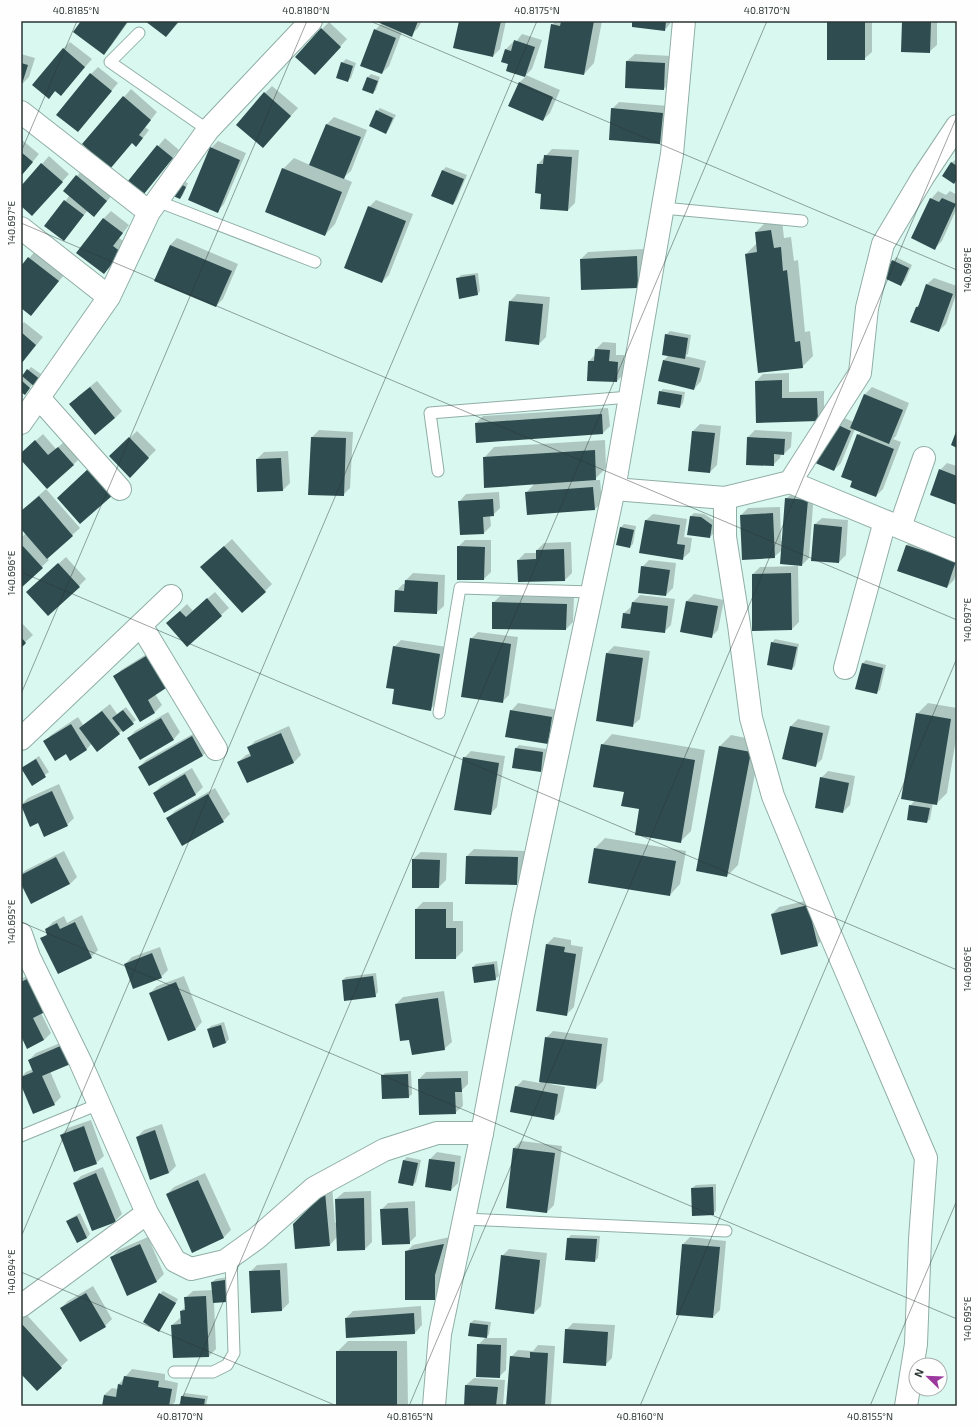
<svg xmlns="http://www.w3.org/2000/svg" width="978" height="1427" font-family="'Exo 2',sans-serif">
<rect width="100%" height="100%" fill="#d9f9f0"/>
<!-- shadow -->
<path fill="#0003" d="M82 21H129L111 46 104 53Z
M147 21H180L166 36Z
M378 21H422L418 28 411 35 402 32 389 66 382 73 375 30 382 23Z
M460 21H506L500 49 493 56Z
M556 21H602L594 63 584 74 552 25Z
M633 21H672L665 30Z
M828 21H872V52L864 59Z
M903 21H937V45L929 52Z
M329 22 347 39 322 67V29Z
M522 34 542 40 532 69 526 75 560 90 550 113 543 120 510 106 520 82 526 76 507 70 509 64 502 62 506 49 513 42 515 43Z
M70 42 92 59 61 95 55 91 49 97 63 49Z
M21 54 35 58 29 77 22 84Z
M635 54 672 56 671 81 664 89 627 61Z
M346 59 356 63 351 78 347 81 342 63Z
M98 67 118 83 78 131 91 74Z
M371 74 380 77 376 90 373 93 368 77Z
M272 86 298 108 263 147 265 93Z
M131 89 157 112 145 127 149 130 143 138 132 142 83 144Z
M619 102 669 106 667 136 660 143 612 109Z
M380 108 396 115 389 129 386 133 377 111Z
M334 117 367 130 351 171 343 178 352 182 335 224 325 235 283 169 294 158 310 165 327 124Z
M165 138 179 150 144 192 129 181Z
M21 139 39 154 21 176Z
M218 141 246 153 224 204 217 212 211 148Z
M552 149 579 150 575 203 568 210 538 164Z
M49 156 69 174 32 215 21 205V188Z
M955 160 957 161V180L954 183 951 163Z
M446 167 467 175 456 201 453 204 433 196 443 170Z
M84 168 114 193 101 208 88 210 64 240 46 225 70 195 64 191Z
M181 180 188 183 183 195 180 198Z
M938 191 946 195 950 191 957 195V208L942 241 935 248 931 199Z
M376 200 413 214 389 275 382 282 369 207Z
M111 211 129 225 119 238 128 244 111 266 104 273 77 253 104 218Z
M782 220 784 238 791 237 794 261 798 260 805 332 810 331 813 356 802 367 746 254 757 243 756 232 767 221Z
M177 238 238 264 223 299 216 306 170 245Z
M643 249 645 280 637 287 581 259 588 252Z
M36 250 65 274 31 314 21 306V268Z
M896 257 912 265 905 281 901 285 893 261Z
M478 273 480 291 477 295 457 279 461 275Z
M934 278 957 286V292L946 324 939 331 916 307 920 304 926 285Z
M517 294 550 297 546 337 539 344 510 301Z
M24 322 43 337 21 364V325Z
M670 331 691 335 688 354 685 356 706 361 701 381 694 389 664 360 669 355 666 335Z
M603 342 616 343V355H624V374L617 381 588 380 589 361 596 354V349Z
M31 367 44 376 33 384 28 390H21V378Z
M789 373V392L824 391V413L817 420 757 422 756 381 763 374Z
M97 381 122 411 115 418 77 397Z
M872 387 909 403 896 436 893 439 901 442 883 489 876 496 853 480 858 435 861 432 855 429 841 463 834 470 837 425 844 418 854 422 865 394Z
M663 389 685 392 683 403 680 407 660 392Z
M608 408 610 426 603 433 476 423 483 416Z
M700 424 721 426 717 465 710 472 689 470 693 431Z
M319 430 353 432 350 488 343 495 312 437Z
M755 430 792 432 791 447 784 454 781 453 780 458 773 465 748 437Z
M137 431 156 450 130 476 111 456Z
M43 434 56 449 65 441 80 458 73 465 21 459V454Z
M605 440 606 468 594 480H600L602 502 595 509 527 492 535 483 484 458 494 447Z
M288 451 290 483 283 490 257 459 264 452Z
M947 463 957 466V504L940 470Z
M46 489 80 528 47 558 49 560 21 586V538L26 533 21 528V511Z
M499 492 500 508 493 515 490 516 491 526 484 533 459 502 466 494Z
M793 492 814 493 809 558 802 565 782 550 774 557 741 515 748 508 780 507 781 541H783L786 499Z
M694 513 704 514 715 521 713 534 710 537 691 516Z
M653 514 687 519 684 537 692 538 690 552 682 559 645 521Z
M822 518 848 520 846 555 839 562 814 525Z
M624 524 636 526 633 544 630 547 620 528Z
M914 538 957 552V571L954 580 947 587 899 571 907 545Z
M232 539 272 584 265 591 209 560Z
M465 540H491V572L484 579 458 547Z
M571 542 572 573 565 580 518 560 525 553H537V550L544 543Z
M66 557 86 579 79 586 35 585Z
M649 560 676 563 673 588 666 595 642 567Z
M798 566 799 622 792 629 753 574 760 567Z
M413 573 445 575 444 606 436 613 396 591 403 584H406V580Z
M215 592 229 608 187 645 167 623 187 604 193 611Z
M694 594 724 600 718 630 711 637 682 631 687 601Z
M640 595 675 599 671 625 664 632 624 613 632 606 633 602Z
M500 596 574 597 573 622 566 629 493 628V603Z
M21 622 33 635 21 646Z
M478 632 518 637 509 695 502 702 471 639Z
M775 639 799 644 795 666 792 669 772 643Z
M401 640 447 647 437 702 430 710 395 689 394 647Z
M614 646 650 651 640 719 632 726 597 720 607 653Z
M153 650 172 681 165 688 155 694 162 705 155 712 141 721 114 677 121 670Z
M866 660 886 665 880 690 876 693 863 663Z
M518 703 558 710 554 736 547 743 511 711Z
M928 703 957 708V733L947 793 936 804 933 803 930 819 927 822 910 806 915 800 917 714Z
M110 704 117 714 126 707 136 720 97 750 92 743 87 749 71 759 67 752 44 742 51 735 78 717 83 725Z
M168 712 180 732 173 740 128 739 135 731Z
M798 719 830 726 822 759 815 766 783 758 791 726Z
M289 726 301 755 294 762 247 782 238 762 246 755 251 753 248 748 255 741Z
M200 730 210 748 203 755 149 785 139 767 146 760Z
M612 734 705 750 691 831 680 842 640 808 625 791 602 745Z
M731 735 761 741 738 865 727 876 697 870 720 746Z
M519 745 546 749 544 768 541 771 516 748Z
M471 751 505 756 497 807 490 814 464 758Z
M39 756 49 772 32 784 22 768Z
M192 768 203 787 196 794 165 812 154 793 161 786Z
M828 771 855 776 850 805 843 812 821 778Z
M59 784 74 818 67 825 38 822 21 805 28 798Z
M215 788 230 814 223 821 168 818 175 811Z
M605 838 686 851 680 884 670 895 595 848Z
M474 849 525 851 523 877 516 884 466 883 467 856Z
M64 851 77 877 70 884 21 882V874L26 870Z
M421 852 447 853 446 880 439 887 413 859Z
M814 899 824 938 817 945 772 914 779 907Z
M423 902H453V921H463V951L456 958 416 909Z
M82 915 98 950 91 957 42 939 48 933 46 929 53 922 64 916 67 923Z
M554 937 571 940V945L583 947 574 1007 566 1015 537 1010 547 944Z
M160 947 168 970 161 977 125 964 132 957Z
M497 961 499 976 495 979 473 967 476 964Z
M36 971 41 1013 51 1033 44 1040 28 1048 21 1033V979Z
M376 973 378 992 375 996 343 980 346 977Z
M184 976 202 1022 195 1030 150 993 157 986Z
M444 991 452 1042 444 1049 410 1039 396 1004 403 997Z
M224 1022 229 1039 226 1043 208 1029 211 1026Z
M553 1031 608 1038 603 1081 596 1088 550 1083V1084L565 1087 560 1112 553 1119 516 1087 523 1080 540 1083 546 1038Z
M72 1038 50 1071 61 1097 54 1104 21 1083V1077L26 1072 33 1069 29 1060 36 1053Z
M411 1071 412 1094 409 1097 382 1076 385 1073Z
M468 1071V1084L462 1090 463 1106 455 1113 420 1114 419 1079 426 1072Z
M91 1120 104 1156 96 1163 61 1135 68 1128Z
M162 1124 176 1166 169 1173 137 1137 144 1130Z
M521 1141 562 1146 554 1205 547 1212 514 1148Z
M437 1152 461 1156 458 1183 451 1190 426 1186 430 1159Z
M407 1157 421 1160 416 1182 413 1185 404 1160Z
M103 1167 122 1214 115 1221 74 1183 81 1176Z
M205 1173 231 1230 224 1237 192 1251 167 1194 174 1187Z
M716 1184V1211L713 1214 692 1188 696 1185Z
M332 1186 335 1223 337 1222 336 1199 344 1192 371 1191 372 1242 365 1249 337 1237 330 1245 294 1225Z
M415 1201 416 1236 409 1243 381 1210 388 1203Z
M80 1213 90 1234 87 1238 77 1242 68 1221 71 1218Z
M571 1235 600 1236 598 1258 595 1261 566 1259 568 1238Z
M148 1237 164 1274 157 1281 127 1294 111 1258 118 1250Z
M450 1237 442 1268V1292L435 1299 406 1252 413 1245Z
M690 1237 726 1241 720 1310 713 1317 677 1314 683 1244Z
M509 1249 547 1253 541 1306 534 1313 502 1256Z
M287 1263 289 1303 282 1310 252 1312 250 1272 257 1265Z
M228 1277 230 1297 227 1301 214 1302 216 1349 209 1356 174 1357 172 1325 180 1318H181V1311L186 1306 185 1298 193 1291 213 1290 212 1282 216 1279Z
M93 1286 112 1319 105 1326 61 1308 68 1301Z
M163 1291 178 1299 162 1327 159 1331 160 1294Z
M421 1306 422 1325 415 1333 347 1337 346 1318 353 1311Z
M25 1313 68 1360 37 1390 21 1373V1317Z
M474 1320 491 1322 489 1334 486 1338H507L506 1370 499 1377 478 1345 486 1337 470 1323Z
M573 1323 615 1325 612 1358 605 1365 566 1330Z
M348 1341H407L408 1406H337V1352Z
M538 1345 555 1346 551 1406H507L511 1357 518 1350 533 1351Z
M132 1369 165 1374V1380L178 1383 175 1402 171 1406H103L104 1395 112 1388 118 1389 119 1384Z
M474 1378 505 1380 503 1406H465L466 1385Z
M185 1393 208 1396 206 1406H181L182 1396Z"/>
<!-- building -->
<path fill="#2f4c50" d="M81 21H128L104 55 73 32Z
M145 21H179L166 37Z
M375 21H418L412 37Z
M459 21H501L493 57 453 48Z
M561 21H594L584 75 544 68 551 24 560 26Z
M632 21H666L665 31 632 27Z
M827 21H865V60H827Z
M902 21H931L930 53 901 52Z
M321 28 341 47 315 75 295 57Z
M374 29 396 38 382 74 360 66Z
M514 40 535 47 525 77 506 71 508 64 501 62 505 49 511 51Z
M63 48 85 67 61 96 55 91 49 99 32 85Z
M626 61 665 63 664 90 625 88Z
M341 62 353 66 348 82 336 78Z
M21 63 28 65 21 87Z
M90 73 112 91 78 132 56 115Z
M367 77 378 81 373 94 362 90Z
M519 82 553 97 543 121 508 106Z
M264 92 291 116 263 148 236 125Z
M123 96 151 120 139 135 143 138 136 147 132 143 110 169 82 144Z
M611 108 663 113 660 144 609 140Z
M376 110 393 118 386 134 369 126Z
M326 124 361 137 344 179 309 165Z
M157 145 173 158 144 194 128 181Z
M210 147 240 160 218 213 188 200Z
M21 152 33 162 21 176Z
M544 155 572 157 568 211 540 209 541 194 535 193 537 164H543Z
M951 162 957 166V179L954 184 942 176Z
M41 163 63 182 32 216 21 206V186Z
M282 168 342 192 325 236 265 212Z
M442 170 464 179 453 205 431 196Z
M76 175 107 201 94 217 63 191Z
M177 182 186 187 180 199 171 195Z
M930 198 939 202 942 198 956 204 935 250 911 238Z
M64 200 84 215 64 241 44 226Z
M368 206 406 221 382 283 344 268Z
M103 218 123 233 113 246 121 252 104 274 76 253Z
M771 230 774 248 781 247 783 271 787 270 795 342 800 341 803 368 758 373 745 254 757 252 755 232Z
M170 245 232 271 216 307 154 281Z
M637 256 638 288 581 290 580 259Z
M28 257 59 281 31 316 21 308V266Z
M892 260 909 268 901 286 884 278Z
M475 275 478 295 459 299 456 278Z
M926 284 953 294 939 332 910 322 916 307H918Z
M509 301 543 304 539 345 505 341Z
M21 332 36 345 21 364Z
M665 334 688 338 685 359 662 355Z
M595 349 610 350 609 361 618 362 617 382 587 381 588 361H594Z
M663 360 700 368 694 390 658 381Z
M27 369 41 380 35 387 22 376Z
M21 380 30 388 25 395 21 392Z
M782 380V398H817L818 421 756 423 755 381Z
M90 387 115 418 95 435 69 404Z
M659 391 682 395 680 408 657 404Z
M864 394 903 410 889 444 850 428Z
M602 414 603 434 476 443 475 423Z
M836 424 851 431 834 471 813 462Z
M957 429V448L951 445Z
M692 431 715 433 710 473 688 471Z
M857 434 894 449 876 497 850 487 852 481 841 477Z
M129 437 149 458 130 478 109 456Z
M311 437 346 438 344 496 308 495Z
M747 437 785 439 784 455 774 454V466L746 465Z
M35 440 48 455 58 447 74 465 47 489 21 460V453Z
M595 450 596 480 484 488 483 457Z
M281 458 283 491 257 492 256 459Z
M89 468 113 495 80 524 57 498Z
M939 469 957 476V505L930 495Z
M593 487 595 510 527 515 525 492Z
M39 496 73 536 47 559 21 529V511Z
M785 498 808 500 802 566 780 564Z
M493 499 494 516 483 517 484 534 460 535 458 501Z
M773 513 775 558 742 560 740 515Z
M690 516 701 517 712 525 710 538 687 535Z
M645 520 680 525 677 544 685 545 683 560 639 553Z
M814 524 842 527 839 563 811 561Z
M620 527 634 530 630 548 616 545Z
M21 544 43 568 21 588Z
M906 545 956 561 947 588 897 571Z
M224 546 266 592 242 613 200 567Z
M457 546 485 547 484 580H457Z
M564 549 565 581 518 582 517 560 536 559V550Z
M58 563 80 587 48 616 26 592Z
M641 566 670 570 666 596 638 593Z
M791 573 792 630 752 631V574Z
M405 580 438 582 437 614 394 612 395 590 404 591Z
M207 598 222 616 187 647 166 623 180 611 186 617Z
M686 601 718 606 712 638 680 632Z
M492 602 567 604 566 630 492 629Z
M632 602 668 606 665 633 621 628 623 613 630 614Z
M21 637 26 643 21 648Z
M470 638 511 644 503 703 461 697Z
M771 642 797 647 792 670 767 665Z
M393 646 440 654 431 711 392 704 394 689 386 688Z
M606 653 643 658 633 727 596 721Z
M146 656 166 688 148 700 155 713 140 722 113 676Z
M862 663 883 668 877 694 855 689Z
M123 710 134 724 123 732 112 718Z
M510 710 552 717 548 744 505 737Z
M102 711 120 734 97 752 79 728Z
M916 713 951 719 937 805 901 799Z
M161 718 174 740 140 760 127 738Z
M71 724 87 750 70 761 66 754 55 761 43 741Z
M790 726 823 733 816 767 782 759Z
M281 733 294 763 247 783 237 762 251 756 247 747Z
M192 736 203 756 149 786 138 767Z
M601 744 695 760 681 843 635 835 639 809 621 806 624 792 593 787Z
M719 746 751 752 727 877 696 871Z
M515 748 543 752 541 772 512 768Z
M463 757 499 763 491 815 454 810Z
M36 759 46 777 32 786 21 768Z
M185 774 196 795 164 813 153 793Z
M820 777 849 783 843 813 815 808Z
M52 791 68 826 44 837 38 823 30 827 21 805Z
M208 794 224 822 182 846 166 818Z
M909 805 930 808 927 823 907 820Z
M594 848 676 861 670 896 588 883Z
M466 856 518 857 517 885 465 884Z
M56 857 70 884 31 904 21 884V875Z
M412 859 440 860 439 888H412Z
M808 905 818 946 781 955 771 914Z
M415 909H446V928H456V959H415Z
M75 922 92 958 58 974 40 938 47 935 45 929 57 923 60 929Z
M546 944 565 947 564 952 576 954 567 1016 536 1011Z
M152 953 162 978 133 989 124 964Z
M494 964 496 980 474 983 472 967Z
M373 976 376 997 344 1001 342 980Z
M29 978 45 1012 33 1018 44 1040 27 1049 21 1036V982Z
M176 982 196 1030 168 1041 149 993Z
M438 998 445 1050 412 1055 409 1040 400 1041 395 1004Z
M221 1025 226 1043 213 1048 207 1029Z
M545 1037 602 1044 596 1089 539 1082Z
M65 1044 73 1063 42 1076 55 1105 33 1114 21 1085V1077L33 1072 28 1060Z
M408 1074 409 1098 382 1099 381 1075Z
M461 1078 462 1092H455L456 1114 419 1115 418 1079Z
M515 1086 558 1094 554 1120 510 1112Z
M84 1126 97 1164 74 1172 60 1135Z
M155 1130 169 1173 150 1180 136 1137Z
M513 1148 555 1153 547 1213 506 1208Z
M429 1159 455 1162 451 1191 425 1187Z
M403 1160 418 1163 413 1186 398 1183Z
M96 1173 116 1222 92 1231 73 1183Z
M198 1180 224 1238 192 1253 166 1194Z
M713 1187 714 1215 692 1216 691 1188Z
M325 1192 330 1246 295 1249 293 1224Z
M364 1198 365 1250 337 1251 335 1199Z
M408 1208 410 1244 382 1245 380 1209Z
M77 1216 87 1238 77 1243 66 1221Z
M567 1238 597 1239 595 1262 565 1260Z
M140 1244 157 1282 127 1296 110 1257Z
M444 1244 435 1275V1300H405V1251Z
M682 1244 720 1247 713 1318 676 1315Z
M501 1255 540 1260 534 1314 495 1309Z
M280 1270 282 1311 251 1313 249 1271Z
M225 1280 227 1302 213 1303 211 1282Z
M86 1293 106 1327 80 1342 60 1308Z
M159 1293 176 1303 159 1332 143 1322Z
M206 1296 209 1357 173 1358 171 1325 181 1324 180 1311 185 1310 184 1297Z
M414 1313 415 1334 346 1338 345 1318Z
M21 1323 62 1368 37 1391 21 1374Z
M470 1323 488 1325 487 1338 468 1336Z
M565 1329 608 1332 606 1366 563 1363Z
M477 1344 501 1345 500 1378 476 1377Z
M336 1351H397V1406H336Z
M530 1352 548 1353 545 1406H506L510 1356 530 1358Z
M124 1376 159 1381 158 1387 172 1389 169 1406H102L104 1395 116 1397 118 1384 122 1385Z
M465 1385 498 1387 496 1406H464Z
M181 1396 205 1399 204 1406H180Z"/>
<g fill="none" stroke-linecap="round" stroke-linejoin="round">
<defs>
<path id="service" d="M139 33 110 62 208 130
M157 201 315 262
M663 208 802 221
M438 471 430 413 630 397
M439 713 460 588 592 592
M21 1136 99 1104
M464 1219 726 1231
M174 1372H213L227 1365 234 1353 231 1257"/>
<path id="minor" d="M21 112 149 212
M21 228 109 297 149 212 208 130 311 21
M39 398 120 489
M21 423 109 297
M790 482 860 373 867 308 883 244 923 177 957 126
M614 489 725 498V537L739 625 751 718 773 796 828 929 926 1158 920 1239 916 1344 906 1406
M725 498 790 482 957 551
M900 527 924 458
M141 625 216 749
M845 668 885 521
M21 739 171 596
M21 934 29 957 80 1061 147 1213 175 1261 191 1269 225 1261 257 1238 314 1188 384 1150 437 1133H482
M21 1306 147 1213"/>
<path id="tertiary" d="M434 1406 440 1334 482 1133 523 915 614 489 672 154 684 21"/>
</defs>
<!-- service casing -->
<use href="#service" stroke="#90aea6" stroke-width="13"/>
<!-- minor casing -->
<use href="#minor" stroke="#90aea6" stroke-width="24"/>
<!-- tertiary casing -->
<use href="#tertiary" stroke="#90aea6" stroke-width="24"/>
<!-- service -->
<use href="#service" stroke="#fff" stroke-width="11"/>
<!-- minor -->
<use href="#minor" stroke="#fff" stroke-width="22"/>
<!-- tertiary -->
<use href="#tertiary" stroke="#fff" stroke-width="22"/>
</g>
<!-- ticks -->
<path fill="none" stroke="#2a3633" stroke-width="1" stroke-opacity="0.45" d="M370 21 957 270M21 152 77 21M21 223 957 620M21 572 957 970M21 694 307 21M21 922 957 1319M21 1237 537 21M21 1272 337 1406M179 1406 767 21M409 1406 957 116M640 1406 957 658M870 1406 957 1200"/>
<!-- border -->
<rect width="978" height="1427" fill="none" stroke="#fefefe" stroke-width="44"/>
<!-- north arrow -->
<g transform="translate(928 1377) rotate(293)"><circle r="19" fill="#fefefe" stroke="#a9aead"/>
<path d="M0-3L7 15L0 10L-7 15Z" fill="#9d399e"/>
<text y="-6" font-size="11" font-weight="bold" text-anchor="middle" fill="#2a3633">N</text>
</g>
<rect x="22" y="22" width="934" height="1383" fill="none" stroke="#2a3633" stroke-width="1.5"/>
<g font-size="10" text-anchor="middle" fill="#2a3633">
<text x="76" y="14">40.8185°N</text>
<text x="306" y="14">40.8180°N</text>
<text x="537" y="14">40.8175°N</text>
<text x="767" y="14">40.8170°N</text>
<text transform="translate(11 223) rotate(-90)" y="4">140.697°E</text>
<text transform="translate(967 270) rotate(-90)" y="4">140.698°E</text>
<text transform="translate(11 573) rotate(-90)" y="4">140.696°E</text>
<text transform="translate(967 620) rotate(-90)" y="4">140.697°E</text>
<text transform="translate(11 922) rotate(-90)" y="4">140.695°E</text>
<text transform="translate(967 969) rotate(-90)" y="4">140.696°E</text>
<text transform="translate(11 1272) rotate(-90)" y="4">140.694°E</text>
<text transform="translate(967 1319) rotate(-90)" y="4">140.695°E</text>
<text x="180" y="1420">40.8170°N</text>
<text x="410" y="1420">40.8165°N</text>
<text x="640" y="1420">40.8160°N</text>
<text x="870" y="1420">40.8155°N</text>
</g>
</svg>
